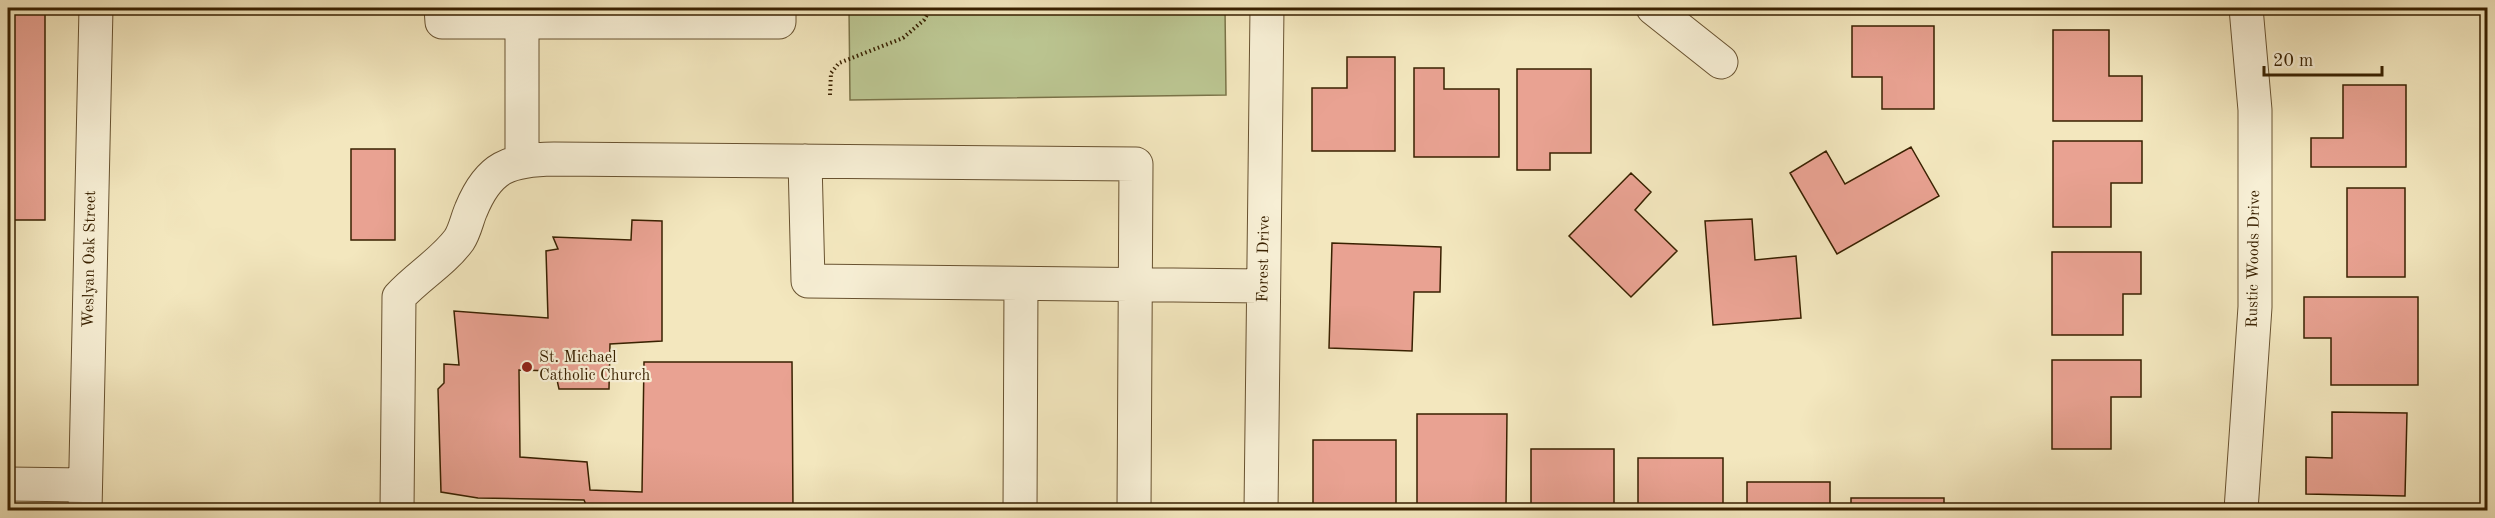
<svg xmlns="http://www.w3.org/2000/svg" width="2495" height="518" font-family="'Old Standard TT',serif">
<rect width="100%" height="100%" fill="#f3e7be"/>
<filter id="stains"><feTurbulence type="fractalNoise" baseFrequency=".00333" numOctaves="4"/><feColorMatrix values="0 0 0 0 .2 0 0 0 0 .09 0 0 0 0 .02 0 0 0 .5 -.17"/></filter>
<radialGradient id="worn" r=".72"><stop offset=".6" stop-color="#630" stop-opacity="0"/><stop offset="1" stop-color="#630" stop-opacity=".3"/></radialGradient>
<!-- green -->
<path fill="#bbc591" stroke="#7a7348" stroke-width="1.5" d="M849 8H1225L1226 95 850 100Z"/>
<!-- building -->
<path fill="#e9a292" stroke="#392100" stroke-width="1.5" d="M8 8H45V220H8Z
M1852 26H1934V109H1882V77H1852Z
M2053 30H2109V76H2142V121H2053Z
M1347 57H1395V151H1312V88H1347Z
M1414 68H1444V89H1499V157H1414Z
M1517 69H1591V153H1550V170H1517Z
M2343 85H2406V167H2311V138H2343Z
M2053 141H2142V183H2111V227H2053Z
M1911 147 1939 196 1837 254 1790 173 1826 151 1845 184Z
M351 149H395V240H351Z
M1631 173 1651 192 1635 210 1677 251 1631 297 1569 236Z
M2347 188H2405V277H2347Z
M1752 219 1755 260 1796 256 1801 318 1713 325 1705 221Z
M632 220 662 221V341L610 344 609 389H559L555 371 519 370 520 457 587 462 590 490 642 492 644 362H792L793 510H616L615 508 587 507 584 500 478 498 441 492 438 389 444 383V364L459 365 454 311 548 318 546 251 558 249 553 237 631 240Z
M1332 243 1441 247 1440 292H1414L1412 351 1329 348Z
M2052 252H2141V294H2123V335H2052Z
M2304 297H2418V385H2331V338H2304Z
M2052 360H2141V397H2111V449H2052Z
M2332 412 2407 413 2405 496 2306 494V457L2332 458Z
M1417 414H1507L1506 506H1455V510H1417Z
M1313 440H1396V510H1350V506H1313Z
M1531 449H1614V510L1531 508Z
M1638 458H1723V510H1638Z
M1747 482H1830V510H1747Z
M1851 498H1944V510H1851Z"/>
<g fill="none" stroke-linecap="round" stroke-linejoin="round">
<defs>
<path id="minor" d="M441 8 442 22H779V8
M1653 8 1721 62
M522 160V23
M805 161 808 281 1263 286
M8 484 85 485
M85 510 96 8
M397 510 399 297C417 277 443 262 459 240 465 231 467 219 471 210 489 166 509 160 554 159L1136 164 1134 510
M1020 510 1021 284
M1261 510 1267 8
M2241 510 2255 307V110L2246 8"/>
</defs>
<!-- minor casing -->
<use href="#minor" stroke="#685230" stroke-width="35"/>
<!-- path -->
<path stroke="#392100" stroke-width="4" stroke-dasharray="1.5 3" stroke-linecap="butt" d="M830 95 831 73 839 63 903 38 924 20 931 8"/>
<!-- minor -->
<use href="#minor" stroke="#f7efd5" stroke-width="33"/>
</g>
<!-- markers -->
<circle fill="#8f2418" stroke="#f7efd5" stroke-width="2" cx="527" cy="367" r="6"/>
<g text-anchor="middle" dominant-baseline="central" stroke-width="4.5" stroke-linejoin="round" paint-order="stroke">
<!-- street labels -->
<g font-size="16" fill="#392100" stroke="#f7efd5">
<text transform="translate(90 259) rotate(-89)">Weslyan Oak Street</text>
<text transform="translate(1264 259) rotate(-89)">Forest Drive</text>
<text transform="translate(2254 259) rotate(-89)">Rustic Woods Drive</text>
</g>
<!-- poi labels -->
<g font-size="16" fill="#392100" stroke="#f7efd5" text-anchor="start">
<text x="539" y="358">St. Michael<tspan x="539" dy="18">Catholic Church</tspan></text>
</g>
</g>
<!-- margin -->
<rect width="2495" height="518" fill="none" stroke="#f3e7be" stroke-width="30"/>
<rect x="9" y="9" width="2477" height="500" fill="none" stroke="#392100" stroke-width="3"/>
<rect x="15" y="15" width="2465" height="488" fill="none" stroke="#392100" stroke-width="1.5"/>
<!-- scale -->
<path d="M2264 66v9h118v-9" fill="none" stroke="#392100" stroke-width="3"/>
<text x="2273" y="66" font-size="18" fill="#392100" stroke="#f7efd5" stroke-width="4.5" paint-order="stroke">20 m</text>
<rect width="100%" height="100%" filter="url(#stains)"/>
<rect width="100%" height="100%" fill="url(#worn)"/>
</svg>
